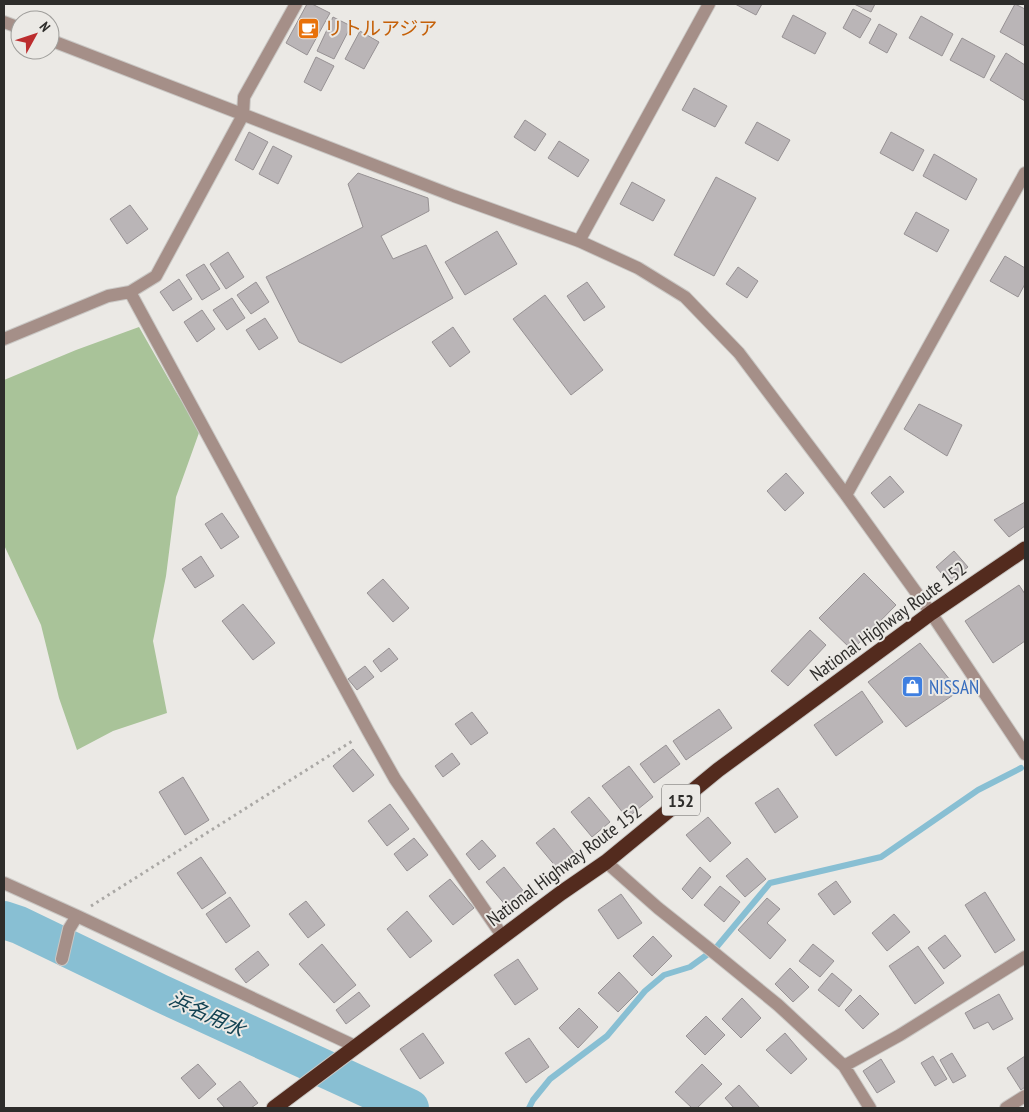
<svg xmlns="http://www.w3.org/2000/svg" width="1029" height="1112" font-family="'PT Sans Narrow','Noto Sans JP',sans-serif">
<rect width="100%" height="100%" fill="#ebe9e5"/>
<!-- forest -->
<path fill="#a9c399" d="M139 327 176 392 200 430 176 497 166 576 153 641 167 713 113 731 77 750 59 698 41 625 4 545V380L76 350Z"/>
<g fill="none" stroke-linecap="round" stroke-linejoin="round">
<!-- stream -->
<path stroke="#88bfd3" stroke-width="6" d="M529 1108 533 1100 550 1079 607 1036 645 991 664 975 690 967 715 949 770 883 881 857 978 790 1021 768"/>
<!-- river -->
<path stroke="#88bfd3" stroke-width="38" d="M4 920 19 925 160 993 410 1108"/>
</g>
<!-- building -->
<path fill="#bab5b7" stroke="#979294" d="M307 4H312L330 13 307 55 286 43Z
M735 4H762L756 15Z
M854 4H875L871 12Z
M1015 4 1025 9V46L1000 32Z
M853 9 871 19 860 38 843 28Z
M793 15 826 33 815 54 782 37Z
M921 16 953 34 942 56 909 38Z
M333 17 351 26 334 59 317 51Z
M879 24 897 34 887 53 869 43Z
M360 31 379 42 364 69 345 59Z
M962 38 995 56 984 78 950 60Z
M1006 53 1025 65V101L990 80Z
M316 57 334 66 321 91 304 82Z
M694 88 727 106 715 127 682 110Z
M525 120 546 134 535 151 514 137Z
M757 122 790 140 778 161 745 143Z
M249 132 268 142 253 170 235 160Z
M891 132 924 150 913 171 880 153Z
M559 141 589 160 578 177 548 158Z
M273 146 292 156 278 184 259 174Z
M934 154 977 179 966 200 923 176Z
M358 173 428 198 429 211 381 236 393 259 426 245 453 298 341 363 299 342 266 277 363 227 348 184Z
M716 177 756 198 714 276 674 255Z
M632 182 665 200 653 221 620 204Z
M130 205 148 229 127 244 110 219Z
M916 212 949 230 937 252 904 234Z
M497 231 517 264 465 295 445 262Z
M228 252 244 277 226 289 210 264Z
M1005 256 1025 268V284L1018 297 990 281Z
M204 264 220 289 202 300 186 275Z
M738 267 758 281 747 298 726 284Z
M179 279 192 299 173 311 160 292Z
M256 282 269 302 251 314 237 295Z
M587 282 605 307 584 321 567 296Z
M545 295 603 370 571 395 513 319Z
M232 298 245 318 227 330 213 310Z
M202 310 215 329 197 342 184 322Z
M265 318 278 338 259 350 246 330Z
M453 327 470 352 450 367 432 342Z
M919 404 962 425 947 456 904 429Z
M786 473 804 493 785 511 767 491Z
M890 476 904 492 884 508 871 493Z
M1025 502V526L1009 537 994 520Z
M222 513 239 537 221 549 205 524Z
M954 551 968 567 949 582 936 567Z
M201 556 214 576 195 588 182 569Z
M864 573 896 605 852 650 819 618Z
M383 579 409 608 393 622 367 593Z
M1019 585 1025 594V641L993 663 965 621Z
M243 604 275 643 253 660 222 621Z
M810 630 826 645 788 686 771 671Z
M920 643 959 691 906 727 868 682Z
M389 648 398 659 381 672 373 661Z
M365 666 374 677 357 690 348 679Z
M862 691 883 722 836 756 814 725Z
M719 709 732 728 686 760 673 741Z
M472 712 488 733 471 745 455 724Z
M666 745 680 764 654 783 640 764Z
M353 749 374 775 353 792 333 766Z
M452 753 460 764 443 777 435 766Z
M629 766 653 797 627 818 602 786Z
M183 777 209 820 185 835 159 792Z
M778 788 798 817 775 833 755 803Z
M589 797 610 822 592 837 571 812Z
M390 804 409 829 387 846 368 821Z
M708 817 731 843 710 862 686 835Z
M554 828 575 854 557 868 536 843Z
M414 838 428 855 407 871 394 854Z
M482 840 496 856 479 870 466 854Z
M201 857 226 893 202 909 177 873Z
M747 858 766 879 745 897 726 876Z
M504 867 525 893 507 907 486 882Z
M700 867 711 877 692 899 682 889Z
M450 879 474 908 453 925 429 896Z
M836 881 851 902 834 915 818 894Z
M720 886 740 902 724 922 704 905Z
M985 892 1015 940 995 953 965 905Z
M621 894 642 923 618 939 598 910Z
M230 897 250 926 226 943 206 914Z
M767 898 780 909 767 923 786 940 770 959 738 930Z
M306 901 325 925 308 938 289 914Z
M407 911 432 941 410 958 387 929Z
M894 914 910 932 887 951 872 933Z
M945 935 961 956 944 969 928 948Z
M653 936 672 956 652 976 633 956Z
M322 944 356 985 334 1003 299 964Z
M813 944 834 961 820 977 799 961Z
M918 946 944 983 915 1004 889 966Z
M258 951 269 965 246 983 235 969Z
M518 959 538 989 515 1005 494 975Z
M790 968 809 987 793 1002 775 984Z
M619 972 638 992 618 1012 598 993Z
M832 973 852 990 839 1007 818 990Z
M359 992 370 1006 346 1024 336 1010Z
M999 994 1013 1019 993 1030 988 1022 974 1029 965 1013Z
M860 995 879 1014 863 1029 845 1010Z
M742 998 761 1018 741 1038 722 1019Z
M579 1008 598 1027 578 1048 559 1028Z
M706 1016 725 1035 705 1055 686 1036Z
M423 1033 444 1063 420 1079 400 1049Z
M785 1033 807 1059 791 1074 766 1050Z
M529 1038 549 1067 526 1083 505 1053Z
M952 1053 966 1076 953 1083 940 1060Z
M933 1056 947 1079 935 1086 921 1063Z
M1025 1056V1087L1021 1090 1007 1068Z
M881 1059 895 1082 877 1093 863 1071Z
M198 1064 216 1084 199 1099 181 1078Z
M702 1064 722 1084 697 1108H692L675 1092Z
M240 1081 258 1103 251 1108H225L217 1099Z
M739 1085 760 1108H734L725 1098Z"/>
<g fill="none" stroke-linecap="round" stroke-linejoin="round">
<defs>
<path id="minor" d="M4 22 20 28
M50 40 454 196 579 241 638 268 685 297 739 353 846 495 931 613 1025 754
M579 241 709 4
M130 292 368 731 395 779 503 937
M4 339 108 296 130 292 156 276 243 115 244 97 296 4
M846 495 1025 173
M606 862 658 908 707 947 778 1005 844 1066 870 1108
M4 883 77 916 357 1047
M62 959 69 929 77 916
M844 1066 900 1035 1025 957
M1006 1108 1025 1096"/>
<path id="highway" d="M274 1108 561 893 606 862 718 770 931 613 1025 549"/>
</defs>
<!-- minor casing -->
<use href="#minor" stroke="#c9c7c4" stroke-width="14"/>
<!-- highway casing -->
<use href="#highway" stroke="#c9c7c4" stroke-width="17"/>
<!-- path -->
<path stroke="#aaa8a5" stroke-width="3" stroke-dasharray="2.5 4" stroke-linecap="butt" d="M91 906 354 740"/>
<!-- minor -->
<use href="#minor" stroke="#a58f88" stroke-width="12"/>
<!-- highway -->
<use href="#highway" stroke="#532b1e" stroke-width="15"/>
</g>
<!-- icons -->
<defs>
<symbol id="cafe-square" viewBox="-11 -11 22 22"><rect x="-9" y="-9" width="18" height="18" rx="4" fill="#e8710a" stroke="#ebe9e5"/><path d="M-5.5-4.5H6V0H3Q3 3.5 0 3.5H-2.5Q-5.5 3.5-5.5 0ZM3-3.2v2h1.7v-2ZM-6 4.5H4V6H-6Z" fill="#fff"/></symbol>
<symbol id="shop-square" viewBox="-11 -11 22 22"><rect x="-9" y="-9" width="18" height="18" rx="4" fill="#3f7fe0" stroke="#ebe9e5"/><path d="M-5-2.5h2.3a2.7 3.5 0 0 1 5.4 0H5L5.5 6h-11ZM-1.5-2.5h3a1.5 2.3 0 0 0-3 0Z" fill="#fff"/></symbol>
</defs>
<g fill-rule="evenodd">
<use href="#cafe-square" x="296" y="16" width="25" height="25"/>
<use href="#shop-square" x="900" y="674" width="25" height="25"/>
</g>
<g text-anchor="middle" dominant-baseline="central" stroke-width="4" stroke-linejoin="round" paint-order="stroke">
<!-- shield labels -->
<rect fill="#ebe9e5" stroke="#676563" stroke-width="1" x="662" y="784.5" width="38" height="31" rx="4"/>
<g font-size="18" font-weight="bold" fill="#2e2d2b">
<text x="681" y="800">152</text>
</g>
<!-- food labels -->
<g font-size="19" fill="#c56008" stroke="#ebe9e5" text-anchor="start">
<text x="324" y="28">リトルアジア</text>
</g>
<!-- street labels -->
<g font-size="19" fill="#2e2d2b" stroke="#ebe9e5">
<text transform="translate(888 621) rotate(-36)">National Highway Route 152</text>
<text transform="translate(564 865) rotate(-37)">National Highway Route 152</text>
</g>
<!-- shop labels -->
<g font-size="19" fill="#366cbe" stroke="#ebe9e5" text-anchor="start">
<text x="929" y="687">NISSAN</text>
</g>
<!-- water labels -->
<g font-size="20" font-style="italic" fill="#134252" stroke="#ebe9e5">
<text transform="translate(207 1014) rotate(25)">浜名用水</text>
</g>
</g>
<!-- border -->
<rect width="1029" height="1112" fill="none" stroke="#2e2d2b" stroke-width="10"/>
<!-- north arrow -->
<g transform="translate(35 35) rotate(50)"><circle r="24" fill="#ebe9e5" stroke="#9f9e9b"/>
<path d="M0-4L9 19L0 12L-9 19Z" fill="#bc2d2e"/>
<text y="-8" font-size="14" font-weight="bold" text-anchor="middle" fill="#2e2d2b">N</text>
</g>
</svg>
